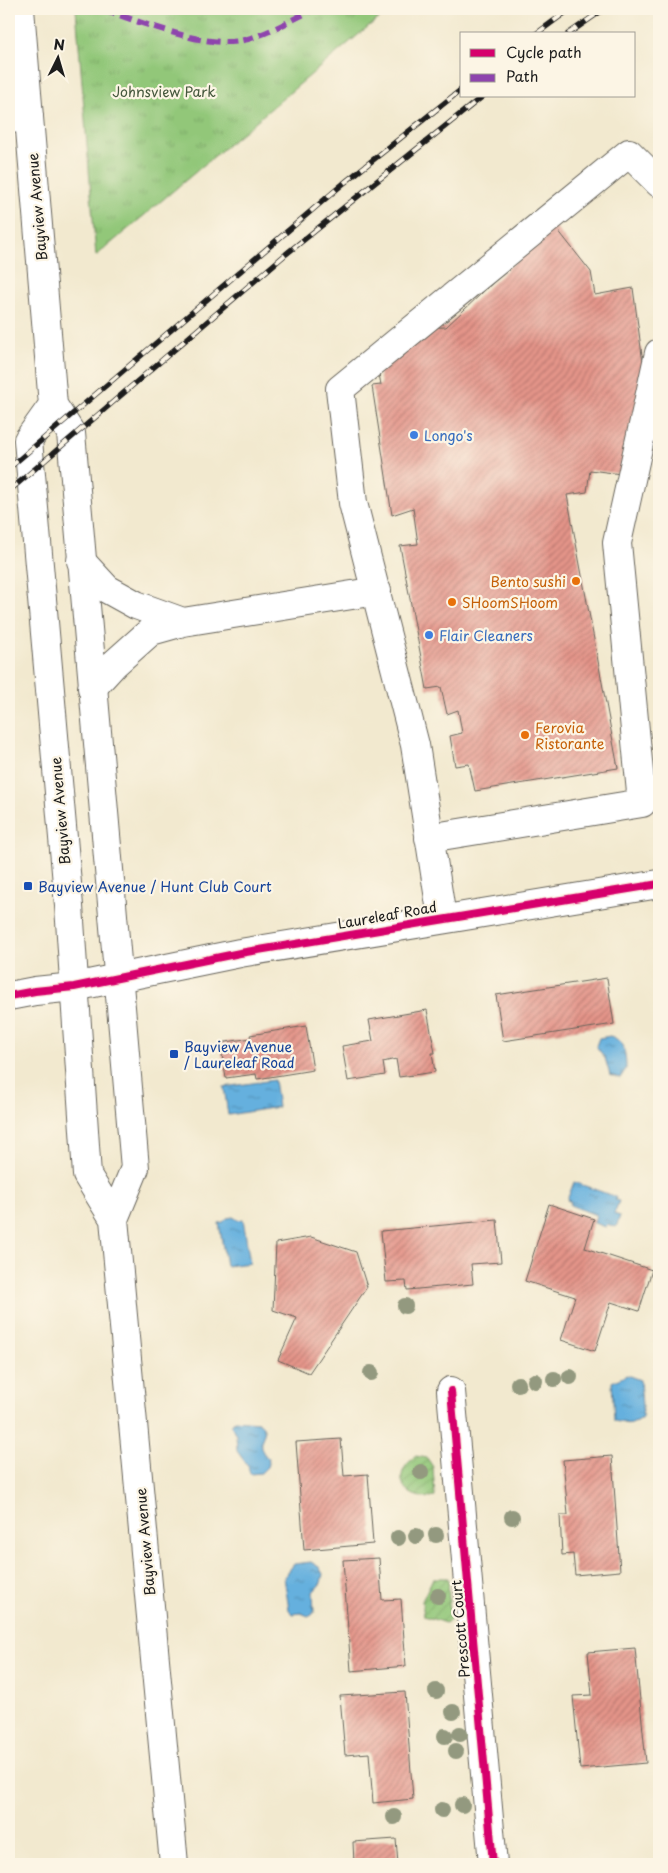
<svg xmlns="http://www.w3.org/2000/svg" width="668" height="1873" font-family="'Playpen Sans',sans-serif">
<defs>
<pattern id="park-tufts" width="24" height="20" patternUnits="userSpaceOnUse" patternTransform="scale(1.25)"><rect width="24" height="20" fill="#92c779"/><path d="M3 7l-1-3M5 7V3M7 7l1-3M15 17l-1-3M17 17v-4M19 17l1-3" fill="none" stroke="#7daa68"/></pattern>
<pattern id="garden-furrows" width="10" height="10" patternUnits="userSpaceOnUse" patternTransform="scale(1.25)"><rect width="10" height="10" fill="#92c779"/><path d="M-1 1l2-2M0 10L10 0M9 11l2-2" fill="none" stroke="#7daa68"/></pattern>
<pattern id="water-ripples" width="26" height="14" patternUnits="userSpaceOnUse" patternTransform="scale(1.25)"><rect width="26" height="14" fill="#65b0de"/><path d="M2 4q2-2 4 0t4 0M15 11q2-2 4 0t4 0" fill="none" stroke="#528eb3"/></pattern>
<pattern id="building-hatch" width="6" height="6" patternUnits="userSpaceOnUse" patternTransform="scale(1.25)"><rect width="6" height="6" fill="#e49489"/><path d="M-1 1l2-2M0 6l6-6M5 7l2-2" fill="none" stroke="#b8786f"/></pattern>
</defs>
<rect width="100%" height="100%" fill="#fcf5e5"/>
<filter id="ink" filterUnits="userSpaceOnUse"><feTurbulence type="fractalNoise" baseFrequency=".02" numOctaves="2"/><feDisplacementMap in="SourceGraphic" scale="10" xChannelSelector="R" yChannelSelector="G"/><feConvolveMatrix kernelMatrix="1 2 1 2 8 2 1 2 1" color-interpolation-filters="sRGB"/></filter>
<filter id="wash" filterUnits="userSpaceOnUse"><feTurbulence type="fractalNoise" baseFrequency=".0096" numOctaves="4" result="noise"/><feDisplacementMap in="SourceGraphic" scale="20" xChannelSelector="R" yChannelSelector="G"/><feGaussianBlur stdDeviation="1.12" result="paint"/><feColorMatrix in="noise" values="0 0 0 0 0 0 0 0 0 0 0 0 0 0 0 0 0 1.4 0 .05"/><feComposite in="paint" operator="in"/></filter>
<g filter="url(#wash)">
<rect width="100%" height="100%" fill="#f2e9cf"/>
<!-- park -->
<path fill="url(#park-tufts)" stroke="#57724a" d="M76 9H393L370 25 96 256Z"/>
<!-- garden -->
<path fill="url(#garden-furrows)" stroke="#57724a" d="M416 1456 427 1458 433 1467 435 1497C405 1502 388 1476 416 1456Z
M433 1578H448L450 1621 445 1623 424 1616 422 1601Z"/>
<!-- water -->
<path fill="url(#water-ripples)" stroke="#40667d" d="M610 1036C625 1040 626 1056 626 1069L620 1078 610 1075 605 1058 596 1046 599 1038Z
M274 1080 278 1107 228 1115 224 1087Z
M574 1182 616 1197 615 1200 619 1201 614 1214 620 1216 616 1227 607 1224 606 1227 594 1223 596 1215 570 1205 571 1202 567 1200Z
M233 1217 238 1220 243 1219 250 1263 226 1266 219 1223 223 1222 227 1218Z
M627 1375 640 1380 643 1418 629 1424 614 1421 612 1382Z
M235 1420 258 1422C276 1434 248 1440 269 1459L267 1467 261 1473 250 1474 248 1466 237 1451 236 1435 231 1425Z
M311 1562 319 1567 323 1574 321 1583 313 1592 314 1613 308 1616 301 1613 293 1614 289 1610 284 1577 294 1564Z"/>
<g id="blocks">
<!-- building -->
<path fill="url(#building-hatch)" d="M554 225 591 272 595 295 633 288 643 363 629 475 590 470 587 492 567 495 618 768 475 791 469 764 455 766 450 736 462 733 458 710 447 714 441 687 427 689 400 546 418 544 413 508 392 515 372 386 381 385 378 368 415 328 446 327Z
M607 978 614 1024 503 1041 496 995Z
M427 1010 435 1053H432L435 1072 399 1077 396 1059 383 1062 385 1075 348 1081 342 1046 373 1041 369 1020Z
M306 1026 313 1070 257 1079 256 1074 226 1078 220 1043 251 1038 250 1035Z
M549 1204 594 1219 585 1248 652 1270 639 1311 611 1302 595 1351 561 1340 575 1297 525 1281Z
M497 1220 501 1262 471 1264 473 1284 407 1290 406 1281 386 1282 381 1231Z
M311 1237 356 1252 367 1287 309 1373 278 1360 297 1318 273 1310 276 1243Z
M341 1439 344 1476 368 1474 373 1544 304 1550 296 1442Z
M612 1456 620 1571 575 1575 573 1554 562 1555 560 1515H568L563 1460Z
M379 1558 382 1600 401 1599 406 1666 351 1671 343 1560Z
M635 1648 646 1763 580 1769 573 1696 592 1695 588 1652Z
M405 1692 413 1799 373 1803 369 1753 345 1755 340 1696Z
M396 1839 398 1864H354L353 1842Z"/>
</g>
</g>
<g filter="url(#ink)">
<use href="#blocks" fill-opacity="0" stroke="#67645b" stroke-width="1"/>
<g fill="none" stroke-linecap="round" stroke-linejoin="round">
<defs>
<path id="minor" d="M9 119 29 117
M81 561 107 589 136 605 183 622
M92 688 114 664 151 631 183 622 377 591
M429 838 642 803 617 543 659 353
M442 918 415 745 353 503 340 389 629 153 659 183
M9 996 35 991 74 987 240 953 659 884
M451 1391 493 1864"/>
<path id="major" d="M20 9 53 405 71 433 135 1168 114 1219
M53 405 28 440 69 906 87 1175 114 1219 174 1864"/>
</defs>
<!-- minor casing -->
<use href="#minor" stroke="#67645b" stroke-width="30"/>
<!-- major casing -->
<use href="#major" stroke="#67645b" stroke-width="30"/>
<!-- minor -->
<use href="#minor" stroke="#fff" stroke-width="28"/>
<!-- major -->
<use href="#major" stroke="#fff" stroke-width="28"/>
<defs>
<path id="rail" d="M536 34 570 9
M568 34 604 9
M9 468 344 183 462 89
M9 491 286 254 483 96"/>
</defs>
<!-- rail casing -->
<use href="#rail" stroke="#1c1c1c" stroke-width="5.5"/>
<!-- rail -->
<use href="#rail" stroke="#fcf5e5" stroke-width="4" stroke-dasharray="11" stroke-linecap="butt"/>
<!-- quiet -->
<path stroke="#8e44ad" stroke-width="6" stroke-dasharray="12 6" stroke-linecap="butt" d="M85 9C108 9 126 18 148 25 174 33 204 43 231 42 256 41 291 20 314 9"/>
<defs>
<path id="cycleway" d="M9 996 35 991 74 987 240 953 659 884
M451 1391 493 1864"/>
</defs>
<!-- cycleway casing -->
<use href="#cycleway" stroke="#fcf5e5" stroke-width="11"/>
<!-- cycleway -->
<use href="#cycleway" stroke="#d6006c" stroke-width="8"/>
</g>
<!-- trees -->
<g fill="#93997f">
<circle cx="405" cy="1306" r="8"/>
<circle cx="371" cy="1373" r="8"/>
<circle cx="570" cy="1377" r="8"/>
<circle cx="554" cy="1379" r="8"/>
<circle cx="535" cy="1381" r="8"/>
<circle cx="518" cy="1384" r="8"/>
<circle cx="421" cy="1472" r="8"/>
<circle cx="512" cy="1517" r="8"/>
<circle cx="436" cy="1535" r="8"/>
<circle cx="416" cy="1536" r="8"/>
<circle cx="398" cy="1538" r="8"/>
<circle cx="438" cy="1596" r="8"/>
<circle cx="436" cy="1691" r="8"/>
<circle cx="453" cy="1712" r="8"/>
<circle cx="460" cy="1734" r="8"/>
<circle cx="445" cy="1736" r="8"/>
<circle cx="456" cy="1751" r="8"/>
<circle cx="462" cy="1805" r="8"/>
<circle cx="442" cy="1810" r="8"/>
<circle cx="394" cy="1817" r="8"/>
</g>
</g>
<!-- markers -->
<g fill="#3f7fe0" stroke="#fcf5e5" stroke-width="2">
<circle cx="414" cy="435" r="5"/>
<circle cx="429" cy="635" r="5"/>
</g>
<g fill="#e8710a" stroke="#fcf5e5" stroke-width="2">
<circle cx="576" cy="581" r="5"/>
<circle cx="452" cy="602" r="5"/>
<circle cx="525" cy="735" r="5"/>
</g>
<g fill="#1a4fb4" stroke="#fcf5e5" stroke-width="2">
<rect x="23" y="881" width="10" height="10" rx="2.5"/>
<rect x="169" y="1049" width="10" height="10" rx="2.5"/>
</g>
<g text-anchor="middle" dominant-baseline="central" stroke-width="4.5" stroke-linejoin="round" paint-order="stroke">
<!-- park labels -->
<g font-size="14" fill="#45583d" stroke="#fcf5e5">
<text x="164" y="91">Johnsview Park</text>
</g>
<!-- street labels -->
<g font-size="14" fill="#1c1c1c" stroke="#fcf5e5">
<text transform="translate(37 207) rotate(-95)">Bayview Avenue</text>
<text transform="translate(60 811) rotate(-95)">Bayview Avenue</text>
<text transform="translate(387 915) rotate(-10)">Laureleaf Road</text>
<text transform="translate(145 1542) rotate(-95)">Bayview Avenue</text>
<text transform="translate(460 1629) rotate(-95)">Prescott Court</text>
</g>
<!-- shop labels -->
<g font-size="14" fill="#366cbe" stroke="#fcf5e5" text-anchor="start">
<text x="424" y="435">Longo's</text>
<text x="439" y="635">Flair Cleaners</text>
</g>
<!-- food labels -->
<g font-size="14" fill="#c56008" stroke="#fcf5e5" text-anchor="start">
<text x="566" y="581" text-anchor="end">Bento sushi</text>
<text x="462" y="602">SHoomSHoom</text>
<text x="535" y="727">Ferovia<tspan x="535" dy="16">Ristorante</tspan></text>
</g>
<!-- transit labels -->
<g font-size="14" fill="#164399" stroke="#fcf5e5" text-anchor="start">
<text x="38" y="886">Bayview Avenue / Hunt Club Court</text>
<text x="184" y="1046">Bayview Avenue<tspan x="184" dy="16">/ Laureleaf Road</tspan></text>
</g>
</g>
<!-- margin -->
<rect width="668" height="1873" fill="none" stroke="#fcf5e5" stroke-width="30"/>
<!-- legend -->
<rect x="460" y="32" width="175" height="65" fill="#fcf5e5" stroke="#a29e95"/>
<rect x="470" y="49" width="25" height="8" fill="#d6006c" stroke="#a29e95"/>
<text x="506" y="58" font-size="15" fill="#1c1c1c">Cycle path</text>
<rect x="470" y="74" width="25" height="8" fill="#8e44ad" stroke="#a29e95"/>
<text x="506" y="82" font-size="15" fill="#1c1c1c">Path</text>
<!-- north arrow -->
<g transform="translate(58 58) rotate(5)" stroke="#fcf5e5" stroke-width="4" paint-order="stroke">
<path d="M0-4L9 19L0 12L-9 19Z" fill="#1c1c1c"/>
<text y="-8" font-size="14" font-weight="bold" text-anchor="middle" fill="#1c1c1c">N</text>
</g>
</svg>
